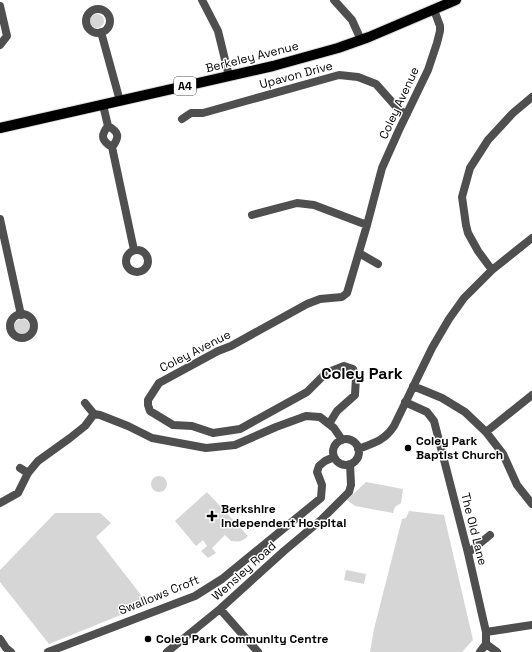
<svg xmlns="http://www.w3.org/2000/svg" width="532" height="652" font-family="'Space Grotesk',sans-serif">
<rect width="100%" height="100%" fill="#fff"/>
<!-- green -->
<path fill="#d6d6d6" d="M90 21a7 7 0 1 1 14 0a7 7 0 1 1-14 0Z
M14 327a8 8 0 1 1 16 0a8 8 0 1 1-16 0Z
M151 484a8 8 0 1 1 16 0a8 8 0 1 1-16 0Z
M366 482 403 489 401 503 395 507 393 513 355 506 347 500Z
M207 492 248 536C242 542 239 542 231 541L225 535 212 548 216 553 208 558 201 551 207 546 203 540 196 546 175 521Z
M409 511 444 515 473 640 462 652H370L374 629 402 519 406 518Z
M55 513H100L111 523 96 537 148 604 49 644 0 582V570Z
M346 570 366 574 364 584 344 580Z"/>
<g fill="none" stroke-linecap="round" stroke-linejoin="round">
<defs>
<path id="major" d="M0 128 273 66 338 48 369 37 456 0"/>
</defs>
<!-- major casing -->
<use href="#major" stroke="#dbdbdb" stroke-width="12"/>
<!-- minor -->
<path stroke="#4f4f4f" stroke-width="8" d="M202 0 218 31 229 76
M334 0 352 20 361 40
M0 6 7 36 0 45
M86 21a12 12 0 1 1 24 0a12 12 0 1 1-24 0Z
M101 32 120 101
M103 105 108 126C100 136 102 141 112 147L134 250
M182 119 191 113H203L339 75 358 77 376 84 400 111 407 114
M108 126C119 132 120 137 112 147
M252 215 297 203 314 205 367 225
M0 219 21 315
M126 261a11 11 0 1 1 22 0a11 11 0 1 1-22 0Z
M359 253 378 264
M492 270 478 251 468 233 466 225 462 197 470 168 488 140 513 113 532 97
M10 326a12 12 0 1 1 24 0a12 12 0 1 1-24 0Z
M413 386 442 398 465 412 486 432 503 454 517 485 532 504
M405 402 427 412 434 421 468 553 486 632 532 625
M85 403 94 414
M329 424 337 411 355 395 356 377 353 369 344 366 326 373 307 392 240 429 213 433 192 426 173 425 150 411 148 405V400L159 383 218 351 231 346 307 304 320 299 342 297 347 293 367 225 382 168 399 130 428 70 437 43 440 31V26L434 10
M486 432 532 395
M333 452a13 13 0 1 1 26 0a13 13 0 1 1-26 0Z
M358 449C374 443 384 441 394 426L432 348 449 319 464 298 492 270 532 238
M20 468 28 473
M0 503 18 493 28 473 38 461 70 438 85 426 94 414 100 415 128 426 152 438 206 448 235 445 276 427 306 416 320 417 334 428 342 440
M468 553 490 535
M220 609 258 652
M0 639 6 648 11 652
M486 644 497 652
M48 652 195 596 222 579 321 498 322 485 317 472 319 466 325 461 334 457
M167 652 220 609 284 551 321 520 349 492 351 485 350 464
M480 652 486 644V632"/>
<!-- major -->
<use href="#major" stroke="#000" stroke-width="10"/>
</g>
<!-- markers -->
<g fill="#000" stroke="#fff" stroke-width="1.5">
<circle cx="408" cy="448" r="4"/>
<path d="M210 510h4v4h4v4h-4v4h-4v-4h-4v-4h4z"/>
<circle cx="148" cy="639" r="4"/>
</g>
<g text-anchor="middle" dominant-baseline="central" stroke-width="3" stroke-linejoin="round" paint-order="stroke">
<!-- shield labels -->
<rect fill="#fff" stroke="#4c4c4c" stroke-width="1" x="174" y="77" width="22" height="18" rx="3"/>
<g font-size="11" font-weight="bold" fill="#000">
<text x="185" y="86">A4</text>
</g>
<!-- street labels -->
<g font-size="12" fill="#000" stroke="#fff">
<text transform="translate(252 57) rotate(-14)">Berkeley Avenue</text>
<text transform="translate(296 75) rotate(-15)">Upavon Drive</text>
<text transform="translate(399 103) rotate(-65)">Coley Avenue</text>
<text transform="translate(195 351) rotate(-27)">Coley Avenue</text>
<text transform="translate(474 529) rotate(76)">The Old Lane</text>
<text transform="translate(244 571) rotate(-42)">Wensley Road</text>
<text transform="translate(159 595) rotate(-22)">Swallows Croft</text>
</g>
<!-- poi labels -->
<g font-size="12" font-weight="bold" fill="#000" stroke="#fff" text-anchor="start">
<text x="416" y="441">Coley Park<tspan x="416" dy="14">Baptist Church</tspan></text>
<text x="221" y="509">Berkshire<tspan x="221" dy="14">Independent Hospital</tspan></text>
<text x="156" y="639">Coley Park Community Centre</text>
</g>
<!-- district labels -->
<g font-size="16" font-weight="bold" fill="#000" stroke="#fff">
<text x="362" y="373">Coley Park</text>
</g>
</g>
</svg>
